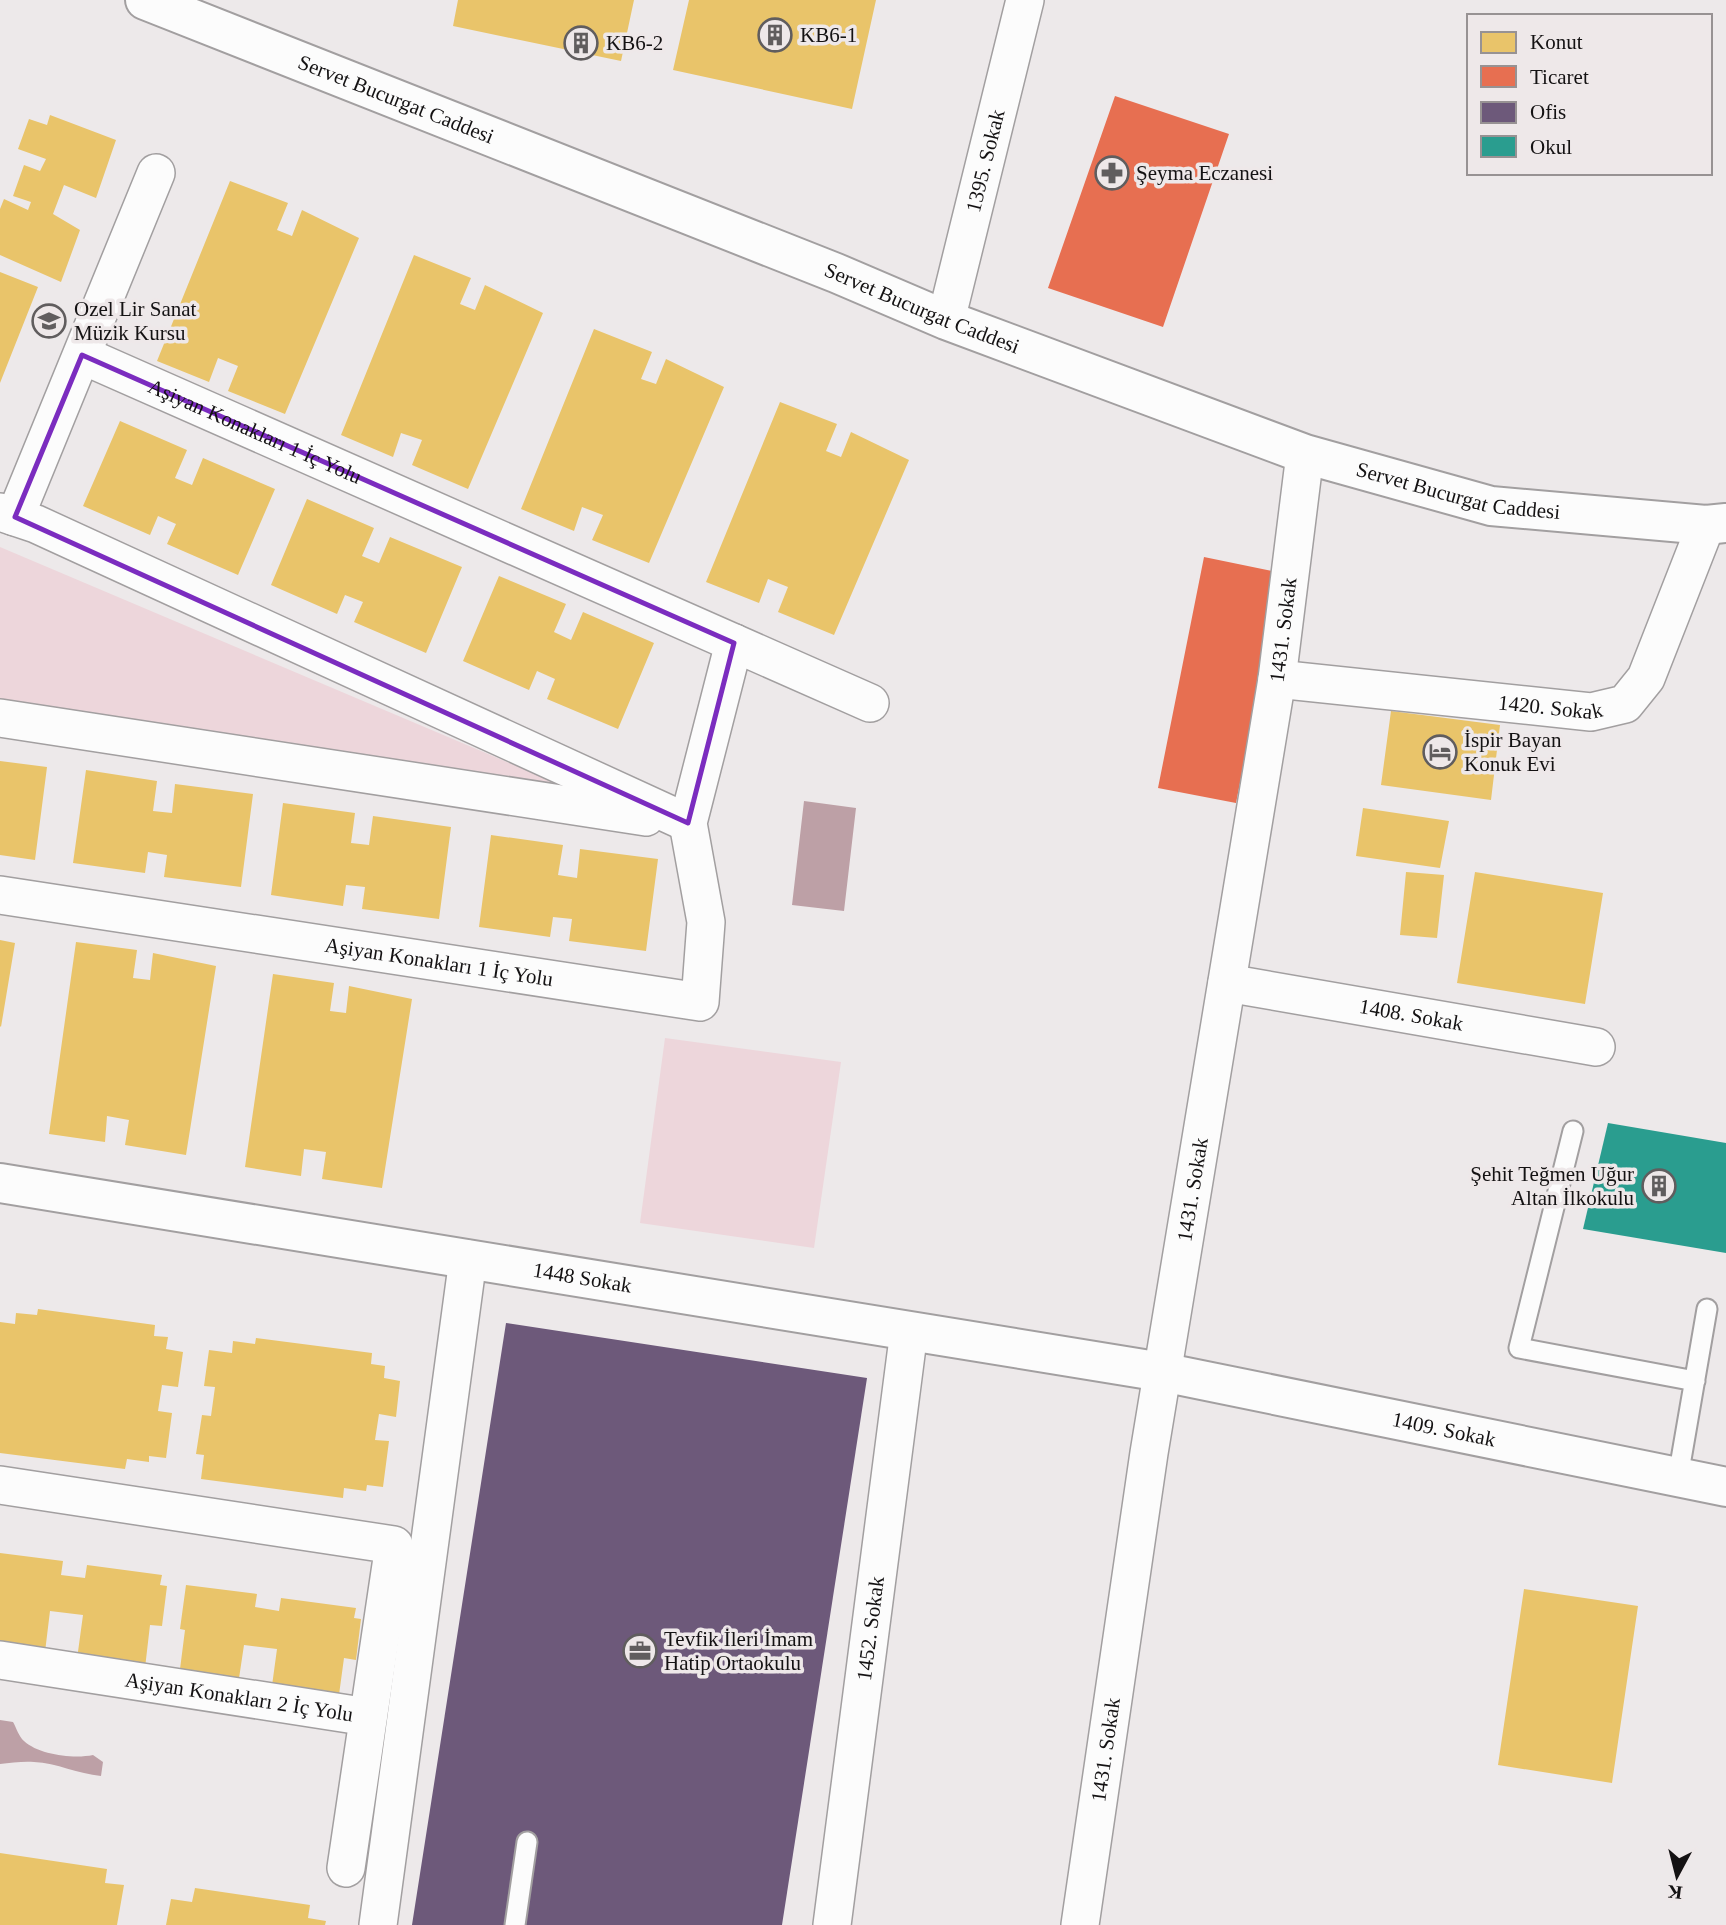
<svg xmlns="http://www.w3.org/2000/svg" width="1726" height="1925" font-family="'Times New Roman',serif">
<rect width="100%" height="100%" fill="#ede9ea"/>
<!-- green -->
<path fill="#edd6db" d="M0 547 585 795 0 700Z
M665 1038 841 1062 814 1248 640 1223Z"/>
<!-- water -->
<path fill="#bda0a6" d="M804 801 856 808 844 911 792 905Z
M0 1720 13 1722C16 1727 19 1737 24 1741 39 1755 74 1759 93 1755L103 1762 101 1776C78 1774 57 1763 34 1762 23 1761 11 1763 0 1764Z"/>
<!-- homes -->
<path fill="#e9c46a" d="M458 0H634L621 61 453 26Z
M689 0H876L852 109 673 70Z
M50 115 116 140 96 198 64 185 53 214 80 230 61 282 0 255V209L4 199 28 210 31 202 13 196 24 165 40 171 46 159 18 149 29 119 47 125Z
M230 181 288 203 277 230 292 236 302 210 359 238 285 414 228 391 238 366 218 358 209 382 157 361Z
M414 255 471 278 460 304 475 310 485 285 543 313 468 489 412 465 422 440 401 433 393 457 341 435Z
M0 272 38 287 0 383Z
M594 329 652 352 641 379 656 384 666 359 724 387 649 563 592 540 603 515 582 507 574 531 521 509Z
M780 402 837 424 826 451 841 457 851 432 909 460 834 635 778 612 788 587 768 579 759 603 706 582Z
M120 421 187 450 175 478 192 485 203 458 275 489 238 575 167 544 176 524 158 516 150 535 83 506Z
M307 499 374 528 362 556 379 563 390 537 462 567 426 653 354 622 363 602 345 595 337 614 271 585Z
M499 576 566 604 554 632 571 640 583 612 654 643 618 729 547 699 555 679 537 671 529 690 463 661Z
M1391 711 1500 725 1491 800 1381 785Z
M0 761 47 767 35 860 0 855Z
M86 770 157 781 153 811 172 813 175 784 253 794 241 887 164 877 167 855 148 852 145 873 73 863Z
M283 803 355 813 351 843 369 845 373 816 451 827 439 919 362 909 365 887 346 885 343 906 271 895Z
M1363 808 1449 821 1440 868 1356 856Z
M491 835 563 845 558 875 577 878 580 849 658 859 646 951 569 941 572 919 553 917 550 937 479 927Z
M1406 872 1444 875 1437 938 1400 935Z
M1475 872 1603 893 1585 1004 1457 983Z
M0 940 15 943 1 1027 0 1026Z
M76 942 137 950 133 978 150 980 153 953 216 966 186 1155 125 1145 129 1120 107 1116 105 1142 49 1134Z
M273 974 334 983 330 1011 346 1013 349 986 412 999 382 1188 322 1179 326 1152 304 1149 301 1176 245 1167Z
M38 1309 155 1325 154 1336 168 1337 166 1349 183 1352 178 1387 162 1385 158 1411 172 1413 166 1458 149 1456V1462L127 1459 125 1469 0 1453V1322L15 1324 16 1313 37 1315Z
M256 1338 372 1353 371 1364 385 1366 384 1378 400 1381 396 1417 379 1414 375 1440 389 1441 383 1487 367 1485 366 1491 344 1488 343 1498 201 1479 204 1455 196 1454 202 1415 211 1416 215 1387 204 1386 209 1350 232 1353 233 1341 255 1344Z
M0 1553 63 1561 61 1575 85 1578 87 1565 162 1575 160 1585 167 1586 162 1626 150 1625 145 1668 77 1659 83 1615 50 1611 45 1652 0 1647Z
M186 1585 257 1594 255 1607 279 1611 281 1598 356 1608 354 1618 361 1619 356 1660 344 1658 338 1702 271 1693 277 1649 244 1645 238 1685 179 1677 185 1630 180 1629Z
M1524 1589 1638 1606 1612 1783 1498 1765Z
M0 1853 107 1869 105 1883 124 1885 117 1925H0Z
M195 1888 310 1905 308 1918 326 1921 325 1925H166L171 1899 192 1902Z"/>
<!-- shops -->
<path fill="#e76f51" d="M1115 96 1229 134 1163 327 1048 288Z
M1204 557 1282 573 1236 803 1158 788Z"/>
<!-- offices -->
<path fill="#6d597a" d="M506 1323 867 1378 782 1925H412Z"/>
<!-- schools -->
<path fill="#2a9d8f" d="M1608 1123 1726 1143V1253L1583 1229Z"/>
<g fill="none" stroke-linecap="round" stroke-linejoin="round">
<defs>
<path id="lane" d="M1573 1131 1519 1348 1695 1381
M1678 1477 1707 1309
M515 1925 527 1842"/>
<g id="street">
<path id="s1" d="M946 320 1025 0"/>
<path id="s2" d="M82 355 870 703"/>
<path d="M0 512 36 524 688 823"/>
<path d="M15 517 156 173"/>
<path id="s3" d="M1277 679 1591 712 1625 704 1646 678 1706 525"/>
<path d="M0 718 646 817"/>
<path id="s4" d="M0 895 700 1002 706 922 688 823 734 643"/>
<path id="s5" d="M1227 983 1596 1047"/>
<path d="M0 1485 394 1545 346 1868"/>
<path id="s6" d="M0 1660 368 1717"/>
<path d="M378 1925 468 1259"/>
<path id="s7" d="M832 1925 909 1331"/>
<path id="s8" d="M1080 1925 1149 1453 1277 679 1305 454"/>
</g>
<g id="secondary">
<path id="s9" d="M145 0 836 273 946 320 1305 454 1491 506 1706 525 1726 523"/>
<path id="s10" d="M0 1183 1162 1372 1726 1487"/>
</g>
</defs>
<!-- lane casing -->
<use href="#lane" stroke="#a29fa0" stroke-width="23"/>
<!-- street casing -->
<use href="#street" stroke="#a29fa0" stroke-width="40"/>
<!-- secondary casing -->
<use href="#secondary" stroke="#a29fa0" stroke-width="42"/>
<!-- lane -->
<use href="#lane" stroke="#fcfcfc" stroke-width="19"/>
<!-- street -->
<use href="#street" stroke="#fcfcfc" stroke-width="37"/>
<!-- secondary -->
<use href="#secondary" stroke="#fcfcfc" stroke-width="38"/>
</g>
<!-- marked area -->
<path fill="none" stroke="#7b2cbf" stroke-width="5" stroke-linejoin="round" d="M82 355 734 643 688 823 15 517Z"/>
<!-- icons -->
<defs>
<symbol id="building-ring" viewBox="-11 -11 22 22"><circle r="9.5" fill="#eee8e9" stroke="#605d5e" stroke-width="1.5"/><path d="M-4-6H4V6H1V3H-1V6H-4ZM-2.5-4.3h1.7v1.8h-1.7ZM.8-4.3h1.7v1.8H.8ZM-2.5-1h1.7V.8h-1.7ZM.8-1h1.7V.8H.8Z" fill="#605d5e"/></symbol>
<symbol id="pharmacy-ring" viewBox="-11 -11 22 22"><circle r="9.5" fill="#eee8e9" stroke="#605d5e" stroke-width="1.5"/><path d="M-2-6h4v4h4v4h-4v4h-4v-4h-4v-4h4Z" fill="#605d5e"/></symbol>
<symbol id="school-ring" viewBox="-11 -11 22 22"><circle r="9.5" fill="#eee8e9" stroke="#605d5e" stroke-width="1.5"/><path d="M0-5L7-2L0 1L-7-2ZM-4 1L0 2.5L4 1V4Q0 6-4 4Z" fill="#605d5e"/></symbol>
<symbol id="hotel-ring" viewBox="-11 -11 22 22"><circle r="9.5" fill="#eee8e9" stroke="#605d5e" stroke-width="1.5"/><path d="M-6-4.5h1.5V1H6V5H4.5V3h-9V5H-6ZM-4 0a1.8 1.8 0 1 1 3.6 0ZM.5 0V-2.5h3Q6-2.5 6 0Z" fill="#605d5e"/></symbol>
<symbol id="office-ring" viewBox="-11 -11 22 22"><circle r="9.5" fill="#eee8e9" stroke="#605d5e" stroke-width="1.5"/><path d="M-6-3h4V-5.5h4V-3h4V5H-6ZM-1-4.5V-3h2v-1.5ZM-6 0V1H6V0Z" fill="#605d5e"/></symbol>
</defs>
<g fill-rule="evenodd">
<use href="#building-ring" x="756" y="16" width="38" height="38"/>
<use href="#building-ring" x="562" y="24" width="38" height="38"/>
<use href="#pharmacy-ring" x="1093" y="154" width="38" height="38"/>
<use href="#school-ring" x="30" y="302" width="38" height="38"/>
<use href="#hotel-ring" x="1421" y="733" width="38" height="38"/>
<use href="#building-ring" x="1640" y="1167" width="38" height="38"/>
<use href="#office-ring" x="621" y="1632" width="38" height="38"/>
</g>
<g text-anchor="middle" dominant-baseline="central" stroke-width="7" stroke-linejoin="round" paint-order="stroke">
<!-- poi labels -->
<g font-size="21" fill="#141213" stroke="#eee8e9" text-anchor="start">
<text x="800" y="35">KB6-1</text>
<text x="606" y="43">KB6-2</text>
<text x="1136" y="173">Şeyma Eczanesi</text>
<text x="74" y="309">Ozel Lir Sanat<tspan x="74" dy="24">Müzik Kursu</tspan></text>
<text x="1464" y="740">İspir Bayan<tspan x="1464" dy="24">Konuk Evi</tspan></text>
<text x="1634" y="1174" text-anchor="end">Şehit Teğmen Uğur<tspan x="1634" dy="24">Altan İlkokulu</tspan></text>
<text x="664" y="1639">Tevfik İleri İmam<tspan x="664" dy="24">Hatip Ortaokulu</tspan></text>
</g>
<!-- street labels -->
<g font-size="21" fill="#141213" stroke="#eee8e9">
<text stroke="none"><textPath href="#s9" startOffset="270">Servet Bucurgat Caddesi</textPath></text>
<text stroke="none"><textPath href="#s1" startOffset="164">1395. Sokak</textPath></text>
<text stroke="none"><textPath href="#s9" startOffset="836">Servet Bucurgat Caddesi</textPath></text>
<text stroke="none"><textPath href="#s2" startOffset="189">Aşiyan Konakları 1 İç Yolu</textPath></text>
<text stroke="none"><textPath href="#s9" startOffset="1404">Servet Bucurgat Caddesi</textPath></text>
<text stroke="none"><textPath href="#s8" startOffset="1311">1431. Sokak</textPath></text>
<text stroke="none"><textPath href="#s3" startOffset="275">1420. Sokak</textPath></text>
<text stroke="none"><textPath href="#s4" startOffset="444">Aşiyan Konakları 1 İç Yolu</textPath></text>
<text stroke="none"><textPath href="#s5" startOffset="187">1408. Sokak</textPath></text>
<text stroke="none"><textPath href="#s8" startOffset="744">1431. Sokak</textPath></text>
<text stroke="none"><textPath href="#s10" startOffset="590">1448 Sokak</textPath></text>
<text stroke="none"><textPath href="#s10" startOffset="1465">1409. Sokak</textPath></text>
<text stroke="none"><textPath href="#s7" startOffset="299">1452. Sokak</textPath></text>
<text stroke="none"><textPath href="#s6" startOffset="242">Aşiyan Konakları 2 İç Yolu</textPath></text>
<text stroke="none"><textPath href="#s8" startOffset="177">1431. Sokak</textPath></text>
</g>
</g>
<!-- legend -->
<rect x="1467" y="14" width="245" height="161" fill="#eee8e9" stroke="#979293" stroke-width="2"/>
<rect x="1481" y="32" width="35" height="21" fill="#e9c46a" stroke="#979293" stroke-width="2"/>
<text x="1530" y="49" font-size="21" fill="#141213">Konut</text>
<rect x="1481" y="66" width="35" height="21" fill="#e76f51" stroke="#979293" stroke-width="2"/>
<text x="1530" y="84" font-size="21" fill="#141213">Ticaret</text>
<rect x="1481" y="102" width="35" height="21" fill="#6d597a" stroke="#979293" stroke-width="2"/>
<text x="1530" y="119" font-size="21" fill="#141213">Ofis</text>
<rect x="1481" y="136" width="35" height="21" fill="#2a9d8f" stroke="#979293" stroke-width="2"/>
<text x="1530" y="154" font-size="21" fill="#141213">Okul</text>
<!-- north arrow -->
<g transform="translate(1677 1876) rotate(187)" stroke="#eee8e9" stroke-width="5" paint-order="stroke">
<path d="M0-5L12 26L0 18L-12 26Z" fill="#141213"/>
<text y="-10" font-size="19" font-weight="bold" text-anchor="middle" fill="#141213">K</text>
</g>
</svg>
